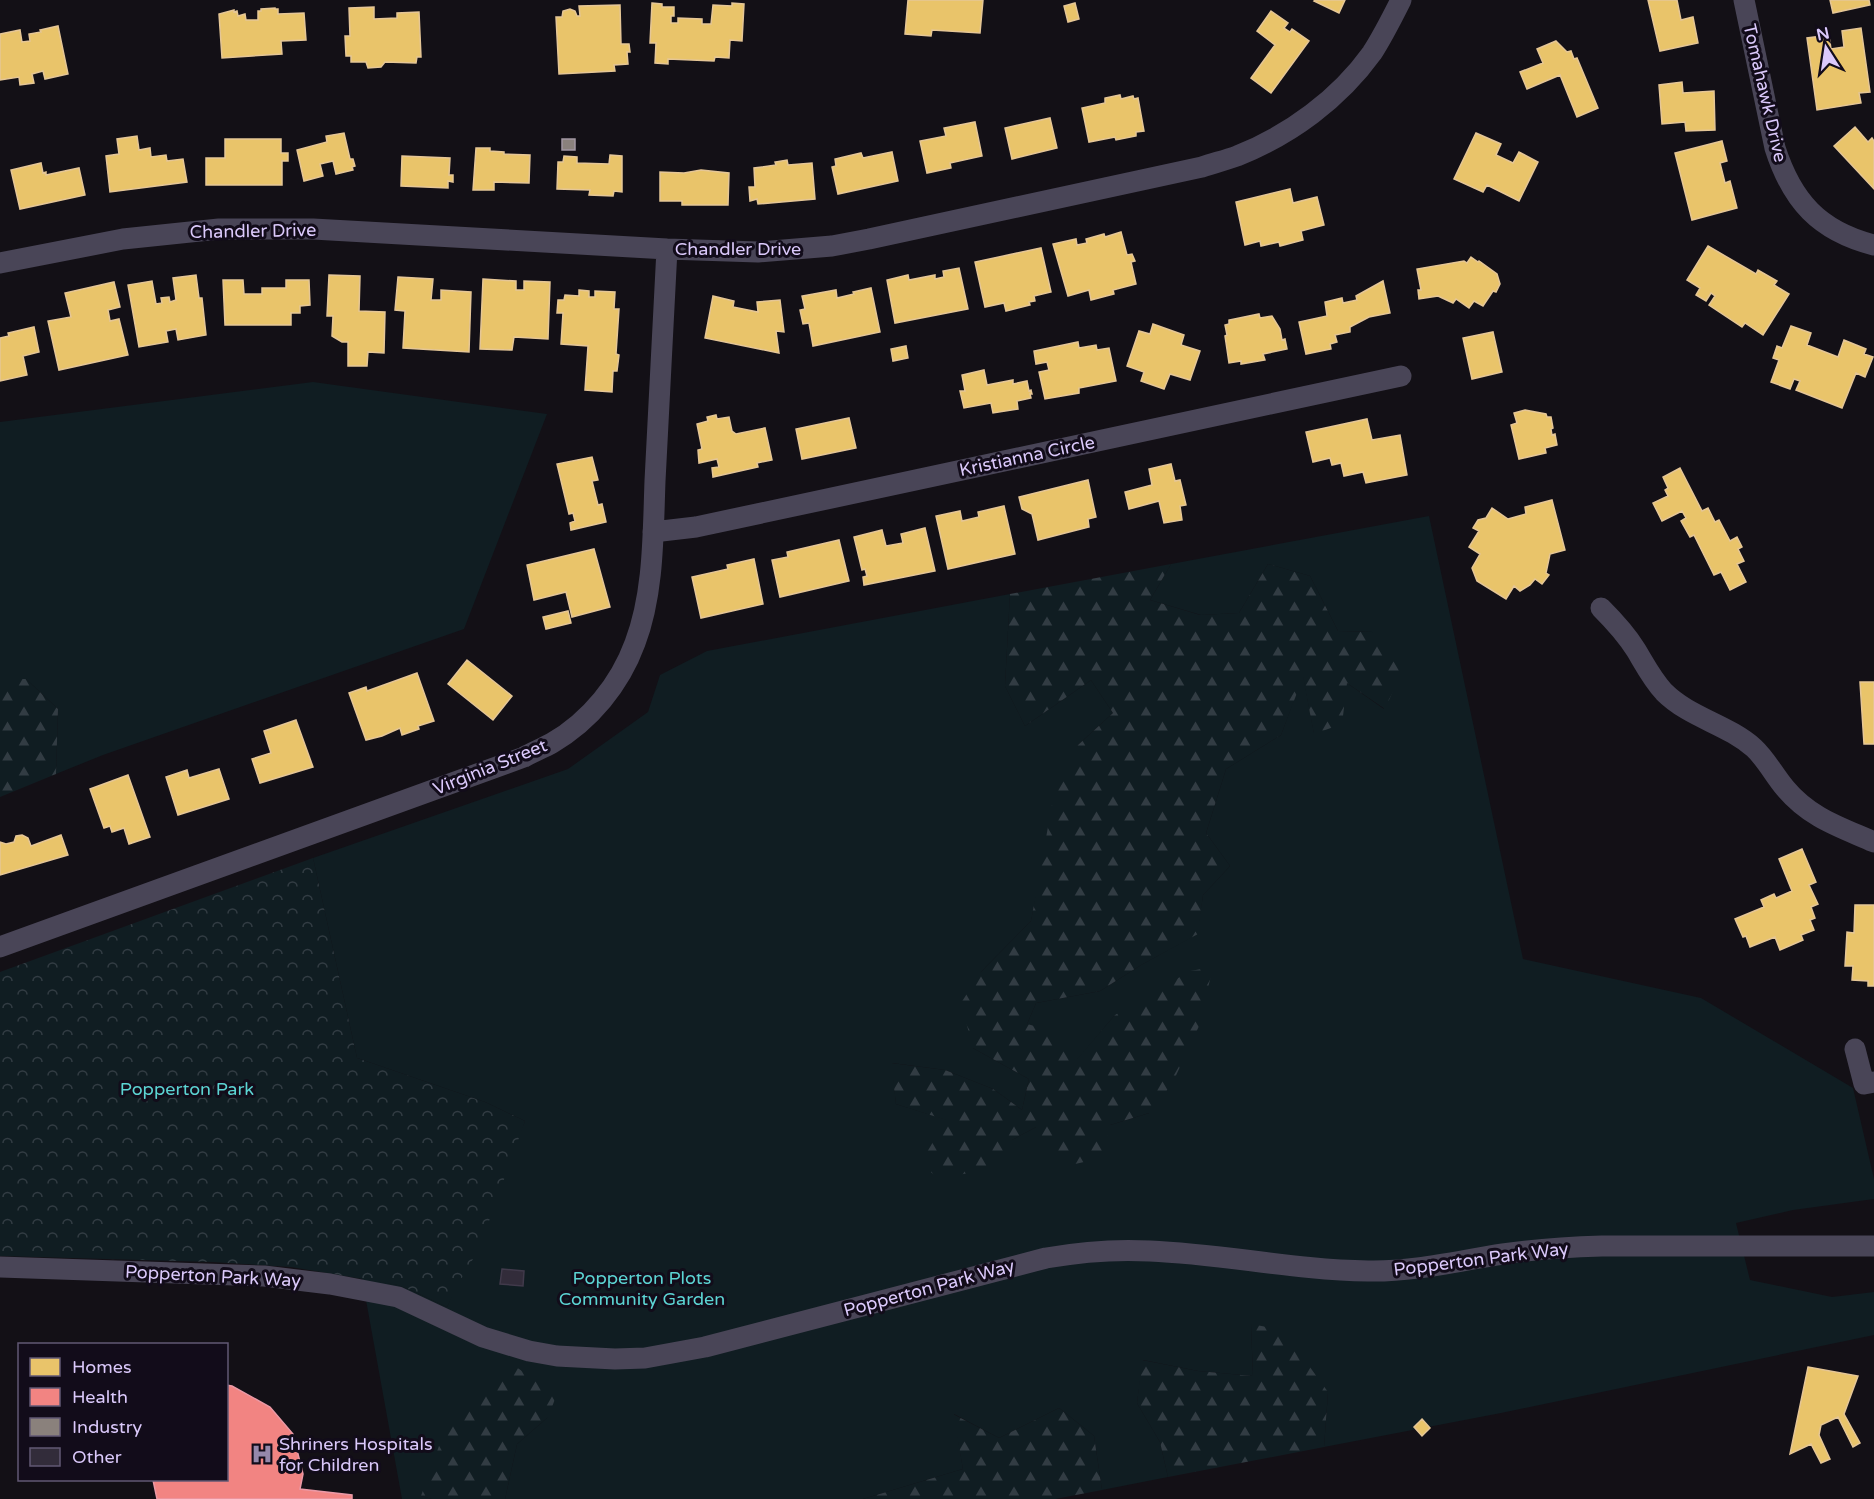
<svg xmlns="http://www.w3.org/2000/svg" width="1874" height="1499" font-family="'Varela Round',sans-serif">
<defs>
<pattern id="forest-firs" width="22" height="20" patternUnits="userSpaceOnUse" patternTransform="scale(1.5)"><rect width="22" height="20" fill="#101d22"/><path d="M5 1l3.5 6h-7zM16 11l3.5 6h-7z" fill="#323c43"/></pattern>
<pattern id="park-crowns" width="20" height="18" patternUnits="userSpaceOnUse" patternTransform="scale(1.5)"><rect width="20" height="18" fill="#101d22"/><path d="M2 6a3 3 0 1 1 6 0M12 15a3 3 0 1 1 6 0" fill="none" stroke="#323c43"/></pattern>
</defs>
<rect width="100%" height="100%" fill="#131016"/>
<!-- green -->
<path fill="#101d22" d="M313 382 547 414 464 629 103 755 56 774 58 709 26 679H0V422Z
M1429 516 1523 959 1701 998 1853 1088 1874 1179V1199L1793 1210 1736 1223 1750 1280 1832 1297 1874 1292V1335L1501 1413 1324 1447 1328 1392 1251 1324 1253 1376 1198 1371 1143 1360 1137 1403 1160 1442 1168 1477 1102 1490 1094 1436 1059 1408 999 1438 954 1414 963 1469 863 1499H505L517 1444 548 1417 421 1496 432 1499H402L362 1278 398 1285 413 1291 447 1307 525 1121 485 1102 357 1058 313 858 568 769 648 712 660 675 707 651 1010 594 1005 686 1025 726 1091 680 1113 713 1078 745 1044 858 1031 921 981 972 973 1048 1029 1079 1022 1110 993 1089 945 1070 892 1063 896 1104 1012 1140 1036 1127 1110 1125 1149 1113 1115 1015 1072 1066 1027 1024 1036 1003 1100 991 1141 965 1197 934 1203 895 1230 866 1206 833 1226 769 1281 735 1303 675 1314 733 1347 683 1384 709 1372 632 1338 631 1310 576 1268 564 1239 613 1201 615 1150 600 1171 564Z"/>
<!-- forest -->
<path fill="url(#forest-firs)" d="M1171 564 1150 600 1200 615 1239 613 1268 564 1310 576 1338 631 1372 632 1404 666 1385 709 1347 683 1342 724 1314 734 1303 677 1281 735 1226 769 1206 833 1230 866 1203 895 1198 934 1141 965 1100 991 1036 1003 1027 1024 1065 1034 1072 1065 1115 1015 1190 971 1213 967 1199 1026 1172 1084 1149 1113 1110 1125 1102 1158 1057 1168 1036 1127 1012 1140 1006 1165 940 1179 920 1164 946 1120 896 1104 891 1063 945 1070 993 1089 1022 1110 1029 1079 973 1048 961 1003 981 972 1031 921 1055 788 1078 745 1113 713 1091 680 1025 726 1005 686 1010 594Z
M0 679H26L58 709 56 774 0 797Z
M1251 1324 1283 1330 1328 1392 1324 1447 1168 1477 1160 1442 1137 1403 1142 1360 1198 1371 1253 1376Z
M516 1367 557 1394 548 1417 517 1444 505 1499H432L421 1496 444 1432Z
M1059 1408 1094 1436 1102 1490 1055 1499H863L963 1469 953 1414 999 1438Z"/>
<!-- park -->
<path fill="url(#park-crowns)" d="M313 858 357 1058 485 1102 525 1121 479 1249 457 1286 447 1307 413 1291 398 1285 291 1267 213 1262 0 1256V972Z"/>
<!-- homes -->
<path fill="#e9c46a" stroke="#e5c696" stroke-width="1.5" d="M908 0H983L980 33 932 30 931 36 905 34Z
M1315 0H1345L1339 13 1314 1Z
M1648 0H1677L1681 20 1693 17 1698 43 1660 51Z
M1830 0H1869L1870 5 1833 13Z
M652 3 662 4V7H674V16H671V23H678V18L702 19V24H711L713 5 732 6V3L744 4 742 41 730 40 729 58 715 57 714 61 668 59V64L655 63 656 43H650Z
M1075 3 1079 19 1068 22 1064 6Z
M620 5 621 44H629L630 52H627L628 64 614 65 615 71 559 74 556 17H562L563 11 570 9 575 11 577 16H580L579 6Z
M374 7V19L397 18V13L419 12 421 57H417L416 63 385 62 381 67 368 68 366 62H351V56H346L345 36H350L349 8Z
M275 8V9H278V14L304 13 306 40 281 41 282 54 222 58 219 14 234 10V12L237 11 238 16 245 14 246 20H258V11H261V9Z
M1271 11 1288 23 1284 28 1290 32 1292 29 1309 41 1271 93 1251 78 1275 45 1257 31Z
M58 26 68 74 45 79 43 71 32 74 34 83 20 85 19 77 0 80V34L20 30 22 42 30 41 29 34 41 32 40 30Z
M1861 28 1870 92 1859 93 1861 103 1817 110 1807 38 1829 35 1831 49 1844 47 1842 31Z
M1556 41 1567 52 1571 51 1574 59 1577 58 1598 108 1577 117 1560 75 1527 89 1520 72 1543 63 1537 49Z
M1682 82 1683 93 1714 91 1715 130 1686 131 1685 122 1662 124 1659 85Z
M1120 95 1121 99 1133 96 1134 99 1138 98 1144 131 1136 132V136L1116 140 1115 137 1089 142 1082 108 1105 103V98Z
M1050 118 1057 148 1012 159 1005 128Z
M975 122 982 156 950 163 951 168 927 173 920 141 946 136 944 128Z
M1855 127 1868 142 1872 138 1874 141V189L1834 146Z
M344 133 350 159H353L355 166 352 167 353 170 336 174 333 161 320 164 323 176 304 181 297 150 327 142 326 136Z
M1476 133 1501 144 1496 155 1513 163 1519 152 1538 162 1519 201 1487 185 1483 192 1454 179Z
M137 136 139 150 150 148 151 157 166 155 167 161 183 159 187 182 110 192 106 156 119 154 117 139Z
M225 139H281V153H288V161H282V185H206V158H225Z
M1722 141 1727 161 1720 163 1725 183 1730 181 1737 208 1692 220 1675 153Z
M476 148H490V151L504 152V154L530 155 529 183 494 182V190H473Z
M892 152 898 181 838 194 832 167 836 166 835 159 861 153 863 158Z
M610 155 622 156V192L614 191 613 196 589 195 590 190 557 189 558 162H563L564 156 577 157V163L609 164Z
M402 156 450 158 449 175H453V182L448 181V188L401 186Z
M787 160 788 165 812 163 815 199 758 204 757 199 750 201 749 187H755L754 168 776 165 775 162Z
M41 163 43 173 46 172V175L79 168 85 195 20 209 11 170Z
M701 170 729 173 728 205H682V201H660V172L684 173Z
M1290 189 1293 203 1317 197 1324 225 1301 231 1303 240 1280 246 1279 242 1261 246 1260 241 1245 245 1236 202Z
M1121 232 1127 255 1132 254 1135 261 1131 262 1136 284 1113 290 1114 294 1091 300 1089 290 1068 296 1053 244 1076 239 1077 245 1087 243 1086 239 1104 234 1105 237Z
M1708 246 1756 274 1758 270 1777 281 1774 285 1789 294 1763 335 1745 323 1742 327 1709 305 1715 296 1711 293 1706 301 1696 295 1700 288 1687 280Z
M1041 248 1051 292 1034 296 1035 301 1029 302 1030 305 1006 311 1004 303 985 307 975 262Z
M1471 257 1478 262 1479 261 1497 274 1500 284 1496 292 1493 291 1483 306 1474 301 1469 308 1456 299 1453 303 1438 296 1419 299 1418 290H1421L1417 269 1464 261 1467 263Z
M959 268 968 309 895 323 887 280 908 275 909 280 935 275V279L944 277 943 271Z
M196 275 199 298H202L206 335 178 340 176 329 166 331 168 342 139 347 128 285 152 281 156 304 162 303 161 298 169 297 170 302 176 300 173 278Z
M329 275 360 276 359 311 385 312 384 353 368 352 367 366H348V342H342L332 336 333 316H327Z
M398 277 433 279 431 300H441V290L471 292 469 352 403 348 405 311 395 310Z
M483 279 516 281V290H524V281L550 282 548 339 514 337 512 350 480 349Z
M223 280H243L244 294H262V288H286V280H309L310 305 300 306V313H291V325H225Z
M1383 281 1390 313 1369 317 1350 327V332L1335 335 1337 342 1330 344 1331 349 1306 354 1299 322 1327 316 1325 302 1342 298 1343 303 1357 300 1356 296Z
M114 282 120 307 108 310 110 321 119 319 128 355 59 370 48 321 71 317 65 293Z
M871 288 880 332 813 346 809 323 803 324 800 310 805 309 802 296 836 290 837 298 854 294 853 292Z
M579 290 589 291V297H595V291L615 292 614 309H619L616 354 619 355 617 371H613L612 392 585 390 588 346 561 344 563 313H557L558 300H564L565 295 579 296Z
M713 296 734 301 733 307 758 312 757 302 780 300 784 332 776 331 779 353 705 338Z
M1259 314 1260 318 1272 316 1280 329 1282 340 1285 339 1287 349 1263 354 1265 360 1241 364V361L1229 363 1225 336 1227 335 1225 325 1229 324V320Z
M1153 324 1184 335 1181 345 1200 351 1190 380 1170 374 1164 389 1141 381 1144 372 1127 366 1139 331 1150 334Z
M1791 326 1811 333 1807 345 1838 357 1844 340 1866 349 1864 354 1873 357 1865 377 1856 373 1842 408 1796 390 1800 381 1794 379 1790 389 1771 382 1779 360 1773 358 1777 346 1782 348Z
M34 327 39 352 23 356 27 375 0 381V338L9 336 8 333Z
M1493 332 1502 372 1472 379 1463 338Z
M1078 342 1079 348 1096 345 1097 350 1109 348 1116 381 1079 388V393L1045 399 1039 372 1049 370 1047 362 1036 364 1034 351Z
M906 346 908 358 893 361 891 349Z
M984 370 987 385 1013 380V384L1027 381 1029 391 1031 390 1032 394H1030L1031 398 1017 401 1018 409 993 413 991 403 964 408 960 391H965L962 375Z
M1525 410 1546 414 1547 417H1551L1553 428 1551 429 1552 435 1555 434 1557 445 1545 448 1546 453 1519 459 1511 425 1517 423 1514 413Z
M716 415 717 419 729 417 732 431 736 434 765 428 772 460 757 463 758 467 713 477 712 468 719 467 717 459 699 463 698 450 702 449 697 424 708 421 707 417Z
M849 418 856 448 802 459 796 429Z
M1367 419 1372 440 1400 435 1407 475 1366 483 1363 472 1344 476 1341 463 1332 465 1330 458 1313 462 1306 432Z
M592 457 598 480 592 481 598 505 602 504 606 522 571 530 570 523 575 521 573 513 569 514 557 464Z
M1171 464 1175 481 1180 480 1186 505 1180 506 1182 520 1164 523 1159 501 1129 509 1125 492 1152 485 1149 469Z
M1680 468 1702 511 1708 508 1715 522 1719 520 1730 541 1737 537 1742 547 1738 549 1744 561 1737 564 1746 582 1730 590 1721 572 1714 575 1694 535 1690 537 1681 521 1686 518 1682 511 1662 521 1653 503 1668 496 1665 490 1668 488 1663 477Z
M1088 480 1096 517 1088 519 1089 527 1038 540 1032 514 1022 509 1019 497Z
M1552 500 1565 550 1550 554 1546 573 1549 575 1542 584 1535 579 1530 585 1520 591 1514 586 1506 599 1477 581 1472 568 1480 554 1469 547 1479 531 1473 528 1478 520 1486 518 1492 508 1508 519 1526 514 1525 507Z
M1004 506 1015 554 948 569 936 516 960 511 962 521 979 517 978 512Z
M925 528 935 571 864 585 863 577 867 576 865 569 862 570 854 537 882 530 886 546 903 543 901 534Z
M839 540 849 581 780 597 772 560 788 557 787 552Z
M594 549 610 607 572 617 566 592 534 600 527 565Z
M754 559 763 604 701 618 692 577 728 569 727 565Z
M568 611 571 623 546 629 543 617Z
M467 660 512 696 493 720 448 684Z
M417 673 434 721 418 726 419 729 402 735 400 728 382 736 366 740 349 693 366 687 367 691Z
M1860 682H1874V744H1864Z
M296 720 313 767 260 783 252 759 271 753 264 731Z
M219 769 229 799 178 815 166 777 187 770 189 778Z
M128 775 150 837 129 844 124 828 112 832 110 826 104 828 90 789Z
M22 835 28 838 31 846 61 835 68 855 0 875V842L6 844 14 842 16 836Z
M1802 849 1816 882 1809 885 1818 904 1811 907 1815 918 1810 920 1814 930 1801 935 1803 940 1780 950 1775 937 1750 947 1746 936 1743 937 1735 919 1764 907 1761 900 1774 894 1776 898 1792 891 1779 859Z
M1855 905H1874V986H1868V981L1852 980 1853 966H1845L1847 932 1854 933Z
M1808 1367 1858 1376 1844 1414 1860 1443 1853 1447 1838 1417 1821 1425 1819 1435 1830 1459 1821 1463 1811 1444 1790 1454Z
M1422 1419 1430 1428 1422 1436 1414 1427Z"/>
<!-- health -->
<path fill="#f28482" stroke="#eb99a6" stroke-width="1.5" d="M226 1385 232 1386 270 1407 293 1434 303 1474 300 1489 352 1495V1499H157L153 1480H226Z"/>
<!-- industry -->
<path fill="#8a817c" stroke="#a297a2" stroke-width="1.5" d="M562 139H575V150H562Z"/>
<!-- building -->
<path fill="#322c3a" stroke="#413a4b" stroke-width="1.5" d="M502 1269 524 1271 523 1286 500 1284Z"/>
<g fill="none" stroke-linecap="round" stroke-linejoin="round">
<!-- minor -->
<path stroke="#494557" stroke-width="21" d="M1744 0 1775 148C1792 201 1819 231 1874 245
M0 263 123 239 219 229H313L667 249 758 252 832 246 869 239 1202 167C1214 163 1226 160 1237 156 1290 135 1339 99 1372 53 1383 36 1392 18 1401 0
M653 532 696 527 1401 376
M1601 608C1614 621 1626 634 1636 650 1645 665 1652 679 1664 692 1690 718 1727 724 1754 748 1766 759 1774 775 1785 788 1810 818 1840 827 1874 842
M0 947 524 757C533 752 543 748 552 743 590 721 620 684 635 643 654 593 653 534 655 481 659 404 663 326 667 249
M1855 1049 1864 1084 1874 1082
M0 1267 264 1276 330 1284 398 1297 483 1337 529 1351 557 1356 615 1359 645 1358 705 1347 1046 1258C1080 1252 1115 1249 1150 1251 1223 1254 1295 1270 1368 1271 1414 1272 1457 1261 1503 1254 1536 1249 1569 1247 1602 1246H1874"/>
</g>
<!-- icons -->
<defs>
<symbol id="hospital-bare" viewBox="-9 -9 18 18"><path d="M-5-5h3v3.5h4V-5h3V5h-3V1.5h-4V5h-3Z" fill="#9588ab" stroke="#120c1a" stroke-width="2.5" paint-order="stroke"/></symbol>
</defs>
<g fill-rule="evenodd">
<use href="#hospital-bare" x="247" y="1439" width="30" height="30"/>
</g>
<g text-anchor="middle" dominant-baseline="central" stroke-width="6" stroke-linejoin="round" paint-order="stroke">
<!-- street labels -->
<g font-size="18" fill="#dbc9fb" stroke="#120c1a">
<text transform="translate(1765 93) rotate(77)">Tomahawk Drive</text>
<text transform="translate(253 231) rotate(-1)">Chandler Drive</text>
<text x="738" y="249">Chandler Drive</text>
<text transform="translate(1027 456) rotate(-12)">Kristianna Circle</text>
<text transform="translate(490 767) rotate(-22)">Virginia Street</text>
<text transform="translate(1481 1259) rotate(-7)">Popperton Park Way</text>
<text transform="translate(213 1276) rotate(3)">Popperton Park Way</text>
<text transform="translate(929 1288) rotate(-15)">Popperton Park Way</text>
</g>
<!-- park labels -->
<g font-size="18" fill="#5cd4d3" stroke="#120c1a">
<text x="187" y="1089">Popperton Park</text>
<text x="642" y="1278">Popperton Plots<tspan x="642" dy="21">Community Garden</tspan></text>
</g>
<!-- poi labels -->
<g font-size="18" fill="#dbc9fb" stroke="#120c1a" text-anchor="start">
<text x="279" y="1444">Shriners Hospitals<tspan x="279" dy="21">for Children</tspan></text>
</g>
</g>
<!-- legend -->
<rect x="18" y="1343" width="210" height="138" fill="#120c1a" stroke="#625874" stroke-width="1.5"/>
<rect x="30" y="1358" width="30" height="18" fill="#e9c46a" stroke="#625874" stroke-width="1.5"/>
<text x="72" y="1373" font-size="18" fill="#dbc9fb">Homes</text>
<rect x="30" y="1388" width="30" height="18" fill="#f28482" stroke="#625874" stroke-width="1.5"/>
<text x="72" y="1403" font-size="18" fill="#dbc9fb">Health</text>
<rect x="30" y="1418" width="30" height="18" fill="#8a817c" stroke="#625874" stroke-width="1.5"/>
<text x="72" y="1433" font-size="18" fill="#dbc9fb">Industry</text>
<rect x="30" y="1448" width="30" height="18" fill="#322c3a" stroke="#625874" stroke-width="1.5"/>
<text x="72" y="1463" font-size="18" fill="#dbc9fb">Other</text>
<!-- north arrow -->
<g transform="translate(1826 48) rotate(348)" stroke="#120c1a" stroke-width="4.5" paint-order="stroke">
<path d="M0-4.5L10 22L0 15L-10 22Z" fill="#dbc9fb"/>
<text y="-9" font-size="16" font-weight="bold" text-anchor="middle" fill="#dbc9fb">N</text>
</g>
</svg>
